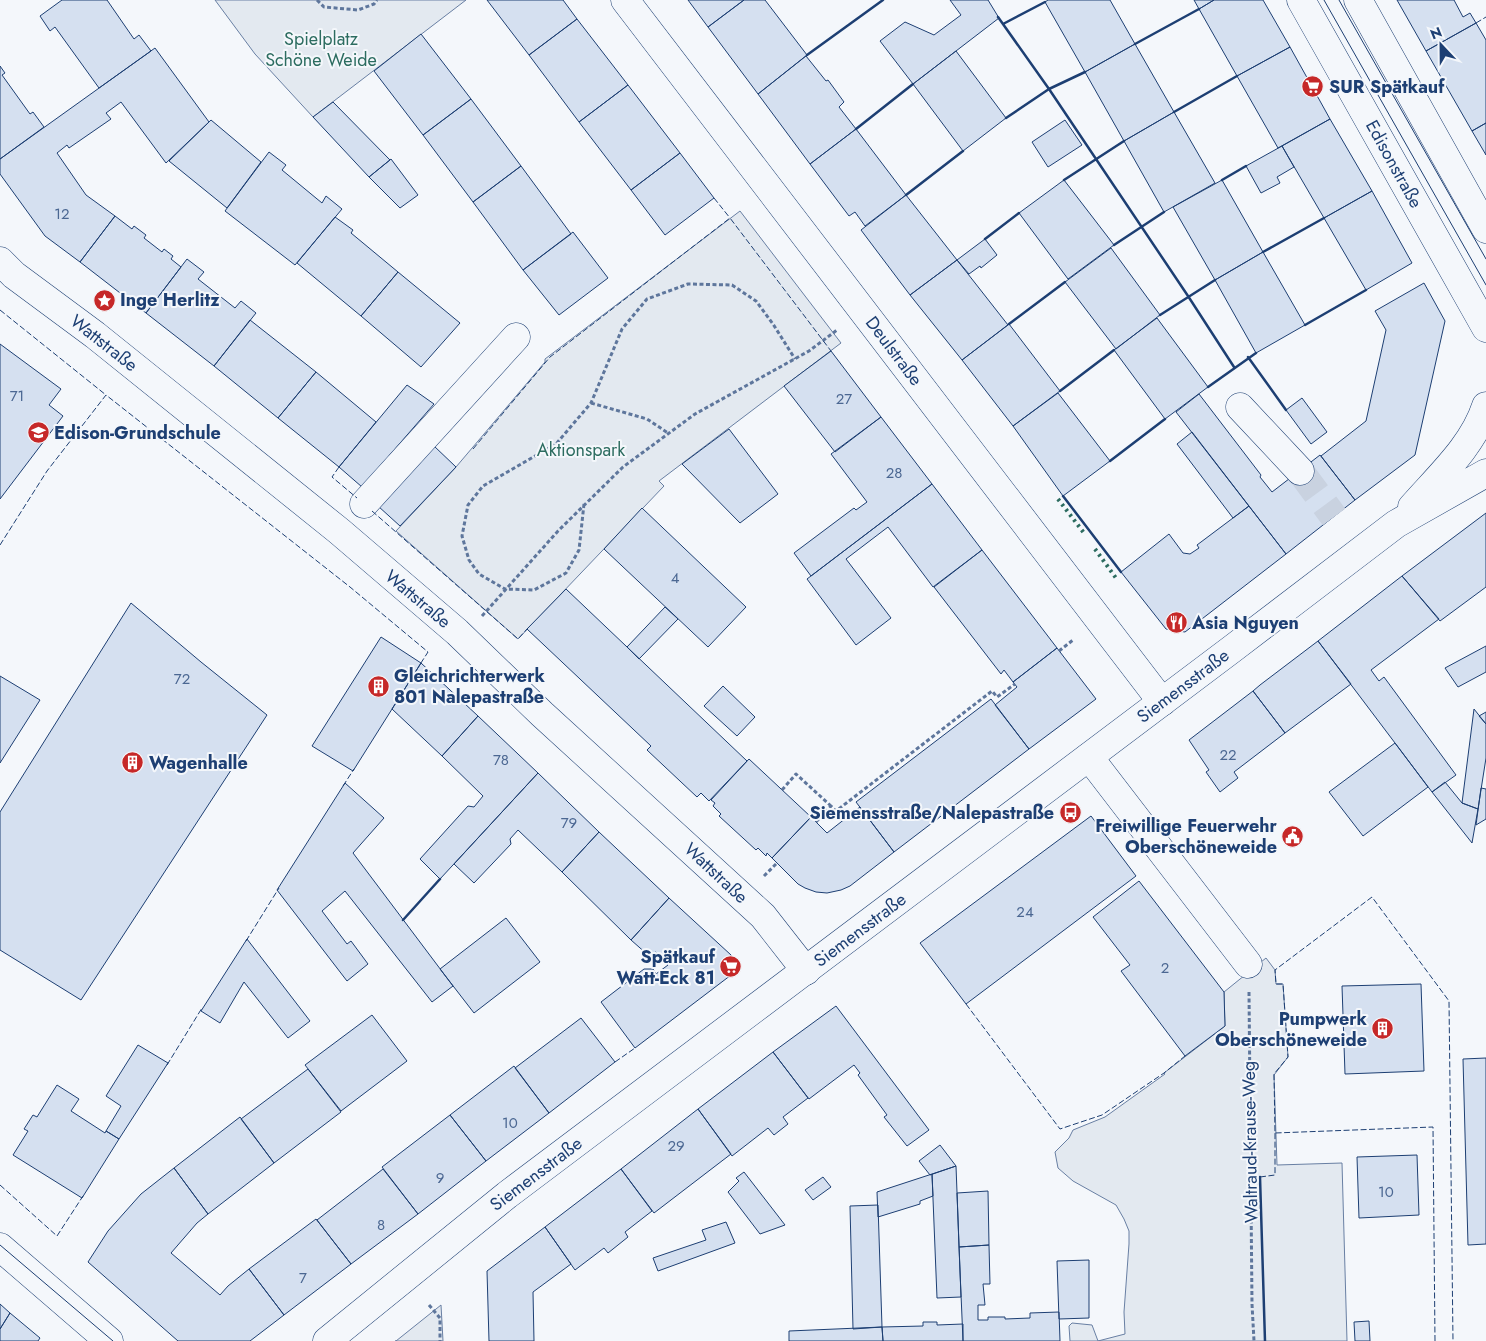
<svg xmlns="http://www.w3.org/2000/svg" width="1486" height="1341" font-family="Jost,sans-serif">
<rect width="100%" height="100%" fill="#f4f7fb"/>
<!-- green -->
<path fill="#e3e9f0" stroke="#687fa3" d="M215 0H466L313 117 255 54Z
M740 211 841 343 659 481 664 486 518 639 396 531 456 467 545 362V359Z
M1266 958 1275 970 1276 984H1283L1288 1057 1274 1075 1277 1165 1342 1163 1347 1341H1070L1069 1326 1072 1323 1092 1325 1098 1341 1125 1334 1124 1312 1129 1244V1231L1124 1219 1116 1205 1073 1181 1058 1168 1055 1152 1069 1138 1073 1130 1105 1117 1165 1074 1164 1073 1225 1026 1224 992Z
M441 1305 443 1341H395H396Z"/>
<!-- building -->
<path fill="#d5e0f0" stroke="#1d3f73" d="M62 0H107L134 39 139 35 151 51 99 88 55 27 50 31 40 16Z
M487 0H563L577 19 529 55Z
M688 0H744L708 27Z
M744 0H765L807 55 758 94 708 27Z
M950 0H988L999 18 913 84 880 41 905 22 934 35 961 15Z
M1048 0H1110L1135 44 1085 72 1045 2Z
M1194 0H1214L1199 9Z
M1214 0H1263L1290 47 1237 76 1199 9Z
M1397 0H1454L1463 17 1470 13 1476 23 1426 51Z
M577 19 628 85 579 122 529 55Z
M1476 23 1486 40V123L1472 131 1426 51Z
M421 34 471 99 423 135 374 71Z
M1135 44 1174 112 1124 141 1085 72Z
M1290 47 1330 119 1278 148 1237 76Z
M155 48 209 122 166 163 121 102 106 113 111 119 69 148 67 145 57 153 86 195 115 216 80 262 45 236 0 174V159Z
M956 51 1006 118 963 151 913 84Z
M806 56 826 81 828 80 844 102 839 107 856 129 810 164 758 94Z
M0 66 5 73 2 75 30 114 33 112 44 127 0 159Z
M628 85 680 153 631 190 579 122Z
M471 99 521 166 473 202 423 135Z
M333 102 390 160 369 177 313 117Z
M1174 112 1215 183 1164 212 1124 141Z
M1330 119 1372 191 1324 218 1282 146Z
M211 120 261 162 227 208 169 161Z
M1065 120 1082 145 1048 167 1032 142Z
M1486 123V155L1472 131Z
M856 129 906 195 865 226 855 212 849 216 810 164Z
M1282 146 1294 167 1277 177 1280 183 1261 193 1246 166Z
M269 152 286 165 282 170 322 203 326 196 342 209 295 265 225 211Z
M680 153 714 198 665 235 631 190Z
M391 159 418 195 400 208 369 177Z
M521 166 571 234 523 270 473 202Z
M1064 180 1114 245 1068 279 1019 213Z
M1222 180 1263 252 1215 280 1173 207Z
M1372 191 1412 263 1366 290 1324 218Z
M906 195 957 260 910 295 861 230Z
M115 216 132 229 134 226 146 235 144 238 162 252 164 249 173 256 171 259 181 267 146 313 80 262Z
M335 217 353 230 351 233 398 272 361 316 297 263Z
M573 232 608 278 559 315 523 270Z
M985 239 997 255 981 268 980 266 969 274 957 260Z
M1111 248 1160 315 1116 349 1065 282Z
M1263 252 1305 325 1256 353 1215 280Z
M187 259 204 272 198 279 235 308 241 301 256 313 214 366 146 313Z
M957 260 1008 325 962 360 910 295Z
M398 272 460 323 421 367 361 316Z
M1424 283 1445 321 1415 455 1355 500 1321 456 1366 421 1386 330 1375 311Z
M1157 318 1208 387 1165 419 1114 350Z
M250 320 316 372 278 418 214 366Z
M1009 324 1060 391 1013 426 962 360Z
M0 344 61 389 49 405 63 416 0 499Z
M831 351 881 417 835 452 784 386Z
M316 372 376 422 339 467 278 418Z
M407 385 434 404 362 487 339 467Z
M1058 393 1110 461 1063 496 1013 426Z
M1199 394 1261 475 1260 477 1272 492 1320 455 1355 500 1286 554 1176 412Z
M1302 398 1327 432 1311 444 1286 410Z
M881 417 932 484 811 576 794 553 854 508 856 510 867 502 831 454Z
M729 429 778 494 740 523 682 464Z
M1192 432 1249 506 1233 518 1177 444Z
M434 446 456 467 400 526 378 506Z
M932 484 982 550 933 587 888 527 846 559 891 618 856 645 807 579Z
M1249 506 1286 554 1185 632 1166 629 1121 572 1169 534 1183 553 1190 554 1199 548 1197 545Z
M642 508 746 607 708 647 604 549Z
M1486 513V587L1440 621 1402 576Z
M982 550 1057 648 1013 682 1004 670 1001 674 934 587Z
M1402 576 1439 619 1371 670 1379 681 1384 677 1456 775 1432 792 1318 641Z
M566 589 747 761 709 801 701 793 697 797 647 750 651 746 527 629Z
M131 603 201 662 267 715 81 1000 0 950V812Z
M665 607 678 619 639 659 627 647Z
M381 637 421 663 353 771 312 746Z
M1318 641 1351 684 1285 733 1253 691 1260 685Z
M1486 646V672L1458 687 1445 668Z
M1057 648 1096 699 1029 749 995 705 1017 687 1013 682Z
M421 663 478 716 442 756 392 709Z
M0 676 40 700 0 763Z
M723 686 755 717 737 736 704 706Z
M1253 691 1285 733 1234 772 1238 778 1220 792 1206 772 1209 770 1189 740Z
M991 699 1029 749 894 852 856 802Z
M1474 709 1486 724V758L1478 809 1462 803Z
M1486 712V724L1479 716Z
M478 716 538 773 440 879 420 859 468 806 474 807 483 796 442 756Z
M1395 743 1428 787 1363 836 1329 792Z
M749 759 811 817 772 858 767 853 766 856 758 848 756 850 719 816 721 814 713 806 715 803 711 800Z
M538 773 599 832 562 872 518 830 510 839 511 844 474 883 454 864Z
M1445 782 1462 803 1478 809 1472 843 1432 792Z
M345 783 384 818 353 853 453 986 432 1002 345 891 322 911 347 944 351 941 368 964 347 981 277 890Z
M1481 788 1486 789V819L1476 825Z
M860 807 894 852 850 886 841 890 827 893 816 892 805 888 798 884 772 858 811 817 827 833Z
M1091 816 1136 876 966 1004 920 943Z
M599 832 669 898 631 940 562 872Z
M1139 881 1224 992 1225 1026 1185 1056 1121 971 1130 965 1093 917Z
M669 898 731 955 735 972 635 1048 601 1002 644 969H653L656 974 668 965 656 952 648 955 631 940Z
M506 918 540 962 474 1013 440 969Z
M247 939 310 1021 288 1038 244 982 220 1023 201 1011Z
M1421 984 1424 1071 1345 1074 1342 986Z
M836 1006 929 1130 907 1146 884 1117 887 1115 858 1075 860 1073 854 1065 809 1099 773 1052Z
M372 1015 407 1061 341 1111 305 1065Z
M581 1018 615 1062 549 1113 515 1068Z
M138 1045 168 1063 119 1139 106 1131 121 1106 106 1096Z
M773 1052 808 1098 783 1117 788 1124 774 1135 768 1128 732 1156 698 1109Z
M1486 1058V1244L1468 1245 1463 1059Z
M514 1066 549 1113 486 1161 450 1115Z
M308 1069 341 1112 274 1163 241 1119Z
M57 1085 79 1099 71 1111 105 1133 106 1131 119 1139 82 1198 13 1155 28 1131 24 1129 33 1115 37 1117Z
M698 1109 731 1154 654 1213 621 1169Z
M450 1115 486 1161 418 1214 382 1167Z
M240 1117 274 1163 208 1214 174 1168Z
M940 1145 956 1166 930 1175 919 1161Z
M1417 1155 1419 1215 1359 1218 1357 1157Z
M956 1166 961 1297 937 1298 932 1174Z
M174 1168 208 1214 197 1223 171 1253 220 1295 228 1286 249 1269 284 1315 250 1341H178L88 1262 108 1231 141 1194Z
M383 1169 418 1214 351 1264 317 1220Z
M621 1169 652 1211 625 1232 628 1237 608 1253 604 1248 575 1270 545 1227Z
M744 1172 785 1225 760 1234 728 1192 739 1181 736 1178Z
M932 1174 933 1196 920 1201V1204L878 1217 877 1192Z
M823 1177 831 1187 813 1200 805 1190Z
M988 1191 989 1245 959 1247 957 1193Z
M878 1205 882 1327 853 1329 850 1206Z
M316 1219 351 1264 284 1315 249 1269Z
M726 1222 735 1243 658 1271 653 1258 706 1240 702 1230Z
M545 1227 571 1264 533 1292 534 1341H489L487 1271Z
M989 1245 990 1284H983L985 1305H978V1320H988V1317H1005V1319L1030 1318V1313L1059 1312 1060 1341H963L959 1247Z
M1089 1260V1318L1059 1319 1057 1261Z
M0 1304 10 1313 0 1329Z
M10 1313 40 1338 38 1341H0V1329Z
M1369 1321 1370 1341H1355L1354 1322Z
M923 1322H937V1325L963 1324V1341H883L882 1327 923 1326Z
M882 1327 883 1341H789V1331Z"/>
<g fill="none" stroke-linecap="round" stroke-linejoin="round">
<!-- minor-tunnel -->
<path stroke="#c9d2e0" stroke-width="28" stroke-dasharray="28 14" stroke-linecap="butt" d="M1300 471 1334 517"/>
<defs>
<path id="minor" d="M625 0 1162 702
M0 261 14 275 95 335 339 531 457 632 542 714 763 916 806 971
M1240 407 1300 471
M364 504 516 337
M1089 757 1248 964
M0 1247 109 1341"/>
<path id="major" d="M1301 0 1486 328
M1358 0 1486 229
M1412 507C1439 476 1473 446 1486 406
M327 1341 507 1195 1232 649 1396 524 1486 473"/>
</defs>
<!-- minor casing -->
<use href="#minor" stroke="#1d3f73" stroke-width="29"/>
<!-- major casing -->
<use href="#major" stroke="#1d3f73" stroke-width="29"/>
<!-- path -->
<path stroke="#5e769c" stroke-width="3" stroke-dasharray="4 2.5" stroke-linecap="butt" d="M317 0 324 7 358 10 374 4 377 0
M591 403 647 419 668 433
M584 504 579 550 566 573 534 590 505 589 479 574 469 560 462 536 468 505 483 486 556 444 591 403 622 329 647 299 688 284 732 285 756 301 773 324 795 359
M482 616 558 531 623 467 695 414 809 351 837 330
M1059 651 1073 640
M782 790 796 774 831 806
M816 822 831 806 836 811 992 691 997 697 1015 684
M764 876 777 863
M1249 992 1252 1304 1254 1341
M429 1305 440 1318V1341"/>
<!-- minor -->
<use href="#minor" stroke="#f4f7fb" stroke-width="28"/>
<!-- major -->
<use href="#major" stroke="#f4f7fb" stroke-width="28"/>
<!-- tram -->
<path stroke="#1d3f73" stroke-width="1" d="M1324 0 1486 285
M1339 0 1486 259
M0 1245 113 1341"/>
<!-- hedge -->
<path stroke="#2c6c60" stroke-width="4" stroke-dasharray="2.5 4" stroke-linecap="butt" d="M1058 499 1084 533
M1095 549 1116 578"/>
<!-- fence -->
<path stroke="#1d3f73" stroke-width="1" stroke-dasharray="6 2.5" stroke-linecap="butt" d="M1476 23 1486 17
M714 198 730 218
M0 310 106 395
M473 449 550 357 730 218 831 351
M339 467 332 477 357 498
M372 511 518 639 527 629
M0 545 47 471 106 395 350 587 428 652 419 666
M343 786 354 769
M246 941 279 888
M966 1004 1060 1129 1102 1115 1164 1073 1185 1056
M615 1062 635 1048
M167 1065 202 1008
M1260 1177 1275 1175V1133
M0 1185 57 1236 83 1196
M1435 1341 1433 1127 1275 1133 1274 1074 1288 1057 1283 984H1276L1275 970 1372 897 1449 1001 1453 1341"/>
<!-- wall -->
<path stroke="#1d3f73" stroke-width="2.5" d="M998 17 1049 89 1188 296 1234 367
M1003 24 1045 2
M1135 44 1199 9
M807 55 883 0
M1174 112 1237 76
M1006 118 1049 89 1085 72
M856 129 913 84
M1064 180 1124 141
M1222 180 1246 166
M906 195 963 151
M985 239 1019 213
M1114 245 1164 212
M1263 252 1324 218
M1160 315 1215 280
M1009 324 1065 282
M1305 325 1366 290
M1248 357 1286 410
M1208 387 1256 353
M1060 391 1114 350
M1110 461 1165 419
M1063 496 1121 572
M403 920 440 879
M1260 1177 1265 1341"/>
</g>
<!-- icons -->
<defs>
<symbol id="supermarket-disc" viewBox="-11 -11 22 22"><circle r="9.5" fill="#c62828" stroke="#f4f7fb"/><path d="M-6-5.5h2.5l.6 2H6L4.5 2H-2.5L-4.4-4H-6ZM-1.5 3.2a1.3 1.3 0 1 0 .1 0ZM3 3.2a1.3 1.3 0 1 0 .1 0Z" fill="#fff"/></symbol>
<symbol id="sight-disc" viewBox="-11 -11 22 22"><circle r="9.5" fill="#c62828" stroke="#f4f7fb"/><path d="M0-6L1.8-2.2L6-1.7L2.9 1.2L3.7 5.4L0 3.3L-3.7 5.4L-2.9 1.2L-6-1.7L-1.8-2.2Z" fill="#fff"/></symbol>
<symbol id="school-disc" viewBox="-11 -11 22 22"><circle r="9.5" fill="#c62828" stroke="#f4f7fb"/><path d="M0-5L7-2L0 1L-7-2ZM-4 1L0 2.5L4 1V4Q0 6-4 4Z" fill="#fff"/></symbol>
<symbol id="restaurant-disc" viewBox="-11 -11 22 22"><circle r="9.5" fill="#c62828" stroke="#f4f7fb"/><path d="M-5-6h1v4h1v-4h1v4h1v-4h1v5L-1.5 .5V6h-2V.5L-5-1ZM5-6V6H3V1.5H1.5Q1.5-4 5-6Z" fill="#fff"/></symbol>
<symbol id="building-disc" viewBox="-11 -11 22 22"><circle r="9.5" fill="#c62828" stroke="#f4f7fb"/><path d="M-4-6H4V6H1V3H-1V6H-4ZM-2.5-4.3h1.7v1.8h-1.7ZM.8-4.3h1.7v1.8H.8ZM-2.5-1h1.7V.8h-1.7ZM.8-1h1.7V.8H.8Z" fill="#fff"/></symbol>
<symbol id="bus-disc" viewBox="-11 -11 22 22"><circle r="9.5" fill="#c62828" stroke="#f4f7fb"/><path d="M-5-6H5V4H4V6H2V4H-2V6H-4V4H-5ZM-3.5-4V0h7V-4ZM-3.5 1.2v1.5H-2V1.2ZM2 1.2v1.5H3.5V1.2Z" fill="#fff"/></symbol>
<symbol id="civic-disc" viewBox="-11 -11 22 22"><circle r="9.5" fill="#c62828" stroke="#f4f7fb"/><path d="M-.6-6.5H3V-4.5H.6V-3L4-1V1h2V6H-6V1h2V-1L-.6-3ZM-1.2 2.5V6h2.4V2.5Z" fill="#fff"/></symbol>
</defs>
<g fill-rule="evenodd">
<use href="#supermarket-disc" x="1300" y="74" width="25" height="25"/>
<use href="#sight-disc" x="92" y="288" width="25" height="25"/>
<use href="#school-disc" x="26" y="420" width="25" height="25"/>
<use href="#restaurant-disc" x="1164" y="610" width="25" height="25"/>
<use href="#building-disc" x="366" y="674" width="25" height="25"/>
<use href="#building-disc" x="120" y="750" width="25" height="25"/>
<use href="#bus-disc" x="1058" y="800" width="25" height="25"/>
<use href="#civic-disc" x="1280" y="824" width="25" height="25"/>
<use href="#supermarket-disc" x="718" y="954" width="25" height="25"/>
<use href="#building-disc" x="1370" y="1016" width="25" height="25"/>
</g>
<g text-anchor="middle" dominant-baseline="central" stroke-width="4" stroke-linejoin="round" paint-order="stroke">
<!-- number labels -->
<g font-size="15" fill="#4b6792">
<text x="62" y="214">12</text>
<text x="17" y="396">71</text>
<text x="844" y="399">27</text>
<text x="894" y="473">28</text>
<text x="675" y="578">4</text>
<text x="182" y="679">72</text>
<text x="1228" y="755">22</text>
<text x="501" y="760">78</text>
<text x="569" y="823">79</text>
<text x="1025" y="912">24</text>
<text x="1165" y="968">2</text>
<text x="510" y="1123">10</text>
<text x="676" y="1146">29</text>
<text x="440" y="1178">9</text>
<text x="1386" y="1192">10</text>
<text x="381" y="1225">8</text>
<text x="303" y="1278">7</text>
</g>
<!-- park labels -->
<g font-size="18" fill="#2c6c60" stroke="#f4f7fb">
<text x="321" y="39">Spielplatz<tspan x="321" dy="21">Schöne Weide</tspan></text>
<text x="581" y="450">Aktionspark</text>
</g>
<!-- poi labels -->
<g font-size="18" font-weight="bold" fill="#1d3f73" stroke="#f4f7fb" text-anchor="start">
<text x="1329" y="87">SUR Spätkauf</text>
<text x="120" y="300">Inge Herlitz</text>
<text x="54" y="433">Edison-Grundschule</text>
<text x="1192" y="623">Asia Nguyen</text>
<text x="394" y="676">Gleichrichterwerk<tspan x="394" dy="21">801 Nalepastraße</tspan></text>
<text x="149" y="763">Wagenhalle</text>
<text x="1054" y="813" text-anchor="end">Siemensstraße/Nalepastraße</text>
<text x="1277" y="826" text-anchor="end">Freiwillige Feuerwehr<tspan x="1277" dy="21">Oberschöneweide</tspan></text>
<text x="715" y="957" text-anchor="end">Spätkauf<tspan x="715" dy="21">Watt-Eck 81</tspan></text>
<text x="1367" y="1019" text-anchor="end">Pumpwerk<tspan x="1367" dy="21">Oberschöneweide</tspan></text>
</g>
<!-- street labels -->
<g font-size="18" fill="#1d3f73" stroke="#f4f7fb">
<text transform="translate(1394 164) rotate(61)">Edisonstraße</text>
<text transform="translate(104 343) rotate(38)">Wattstraße</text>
<text transform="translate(894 351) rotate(53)">Deulstraße</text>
<text transform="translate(418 599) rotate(40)">Wattstraße</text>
<text transform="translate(1183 686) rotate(-37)">Siemensstraße</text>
<text transform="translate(716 873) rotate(43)">Wattstraße</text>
<text transform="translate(860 930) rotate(-37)">Siemensstraße</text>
<text transform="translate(1250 1142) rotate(-91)">Waltraud-Krause-Weg</text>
<text transform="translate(536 1174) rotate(-37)">Siemensstraße</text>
</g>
</g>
<!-- north arrow -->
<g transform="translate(1441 45) rotate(338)" stroke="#f4f7fb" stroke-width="4" paint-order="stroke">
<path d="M0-4L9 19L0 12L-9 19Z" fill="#1d3f73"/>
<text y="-8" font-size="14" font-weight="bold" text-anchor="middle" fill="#1d3f73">N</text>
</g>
</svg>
